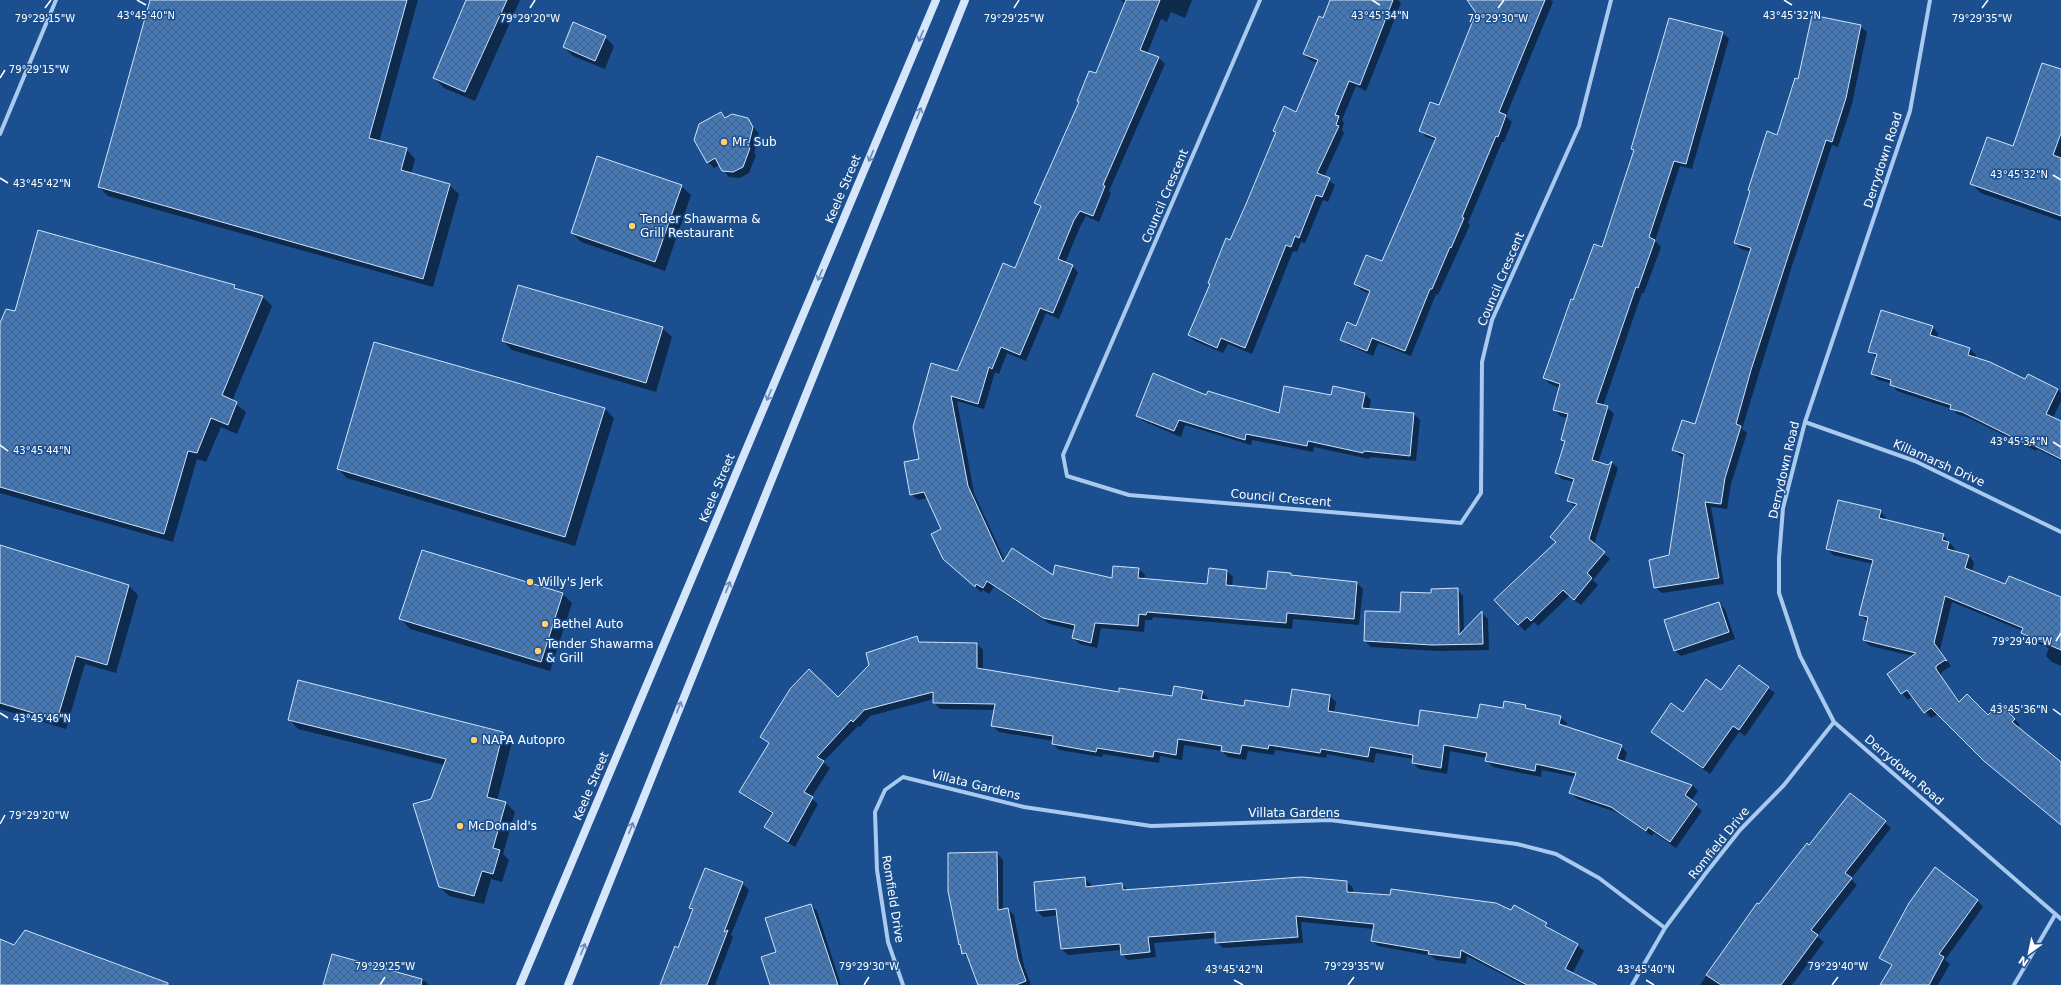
<svg xmlns="http://www.w3.org/2000/svg" width="2061" height="985" font-family="'DejaVu Sans',sans-serif">
<defs>
<pattern id="building-cross-hatch" width="8" height="8" patternUnits="userSpaceOnUse"><rect width="8" height="8" fill="#4478b7"/><path d="M0 0l8 8M0 8l8-8" fill="none" stroke="#486282"/></pattern>
</defs>
<rect width="100%" height="100%" fill="#1b4f8f"/>
<!-- shadow -->
<path fill="#0007" d="M151 0H418L379 142 406 149 415 159 411 174 449 185 459 194 433 287 108 196 99 187Z
M467 0H520L475 101 444 88 434 78Z
M1121 0H1192L1185 18 1171 12 1167 22 1161 19 1147 54 1159 58 1165 64 1109 191 1111 193 1099 222 1086 216 1080 227 1065 263 1072 266 1078 272 1059 319 1046 313 1026 361 1007 353 999 374 995 372 984 409 957 401 974 493 1005 561 1053 576 1113 580 1139 569 1145 575 1144 580 1208 586 1210 569 1227 571 1233 577 1232 587 1267 590 1291 574 1293 577 1357 583 1363 589 1359 625 1293 619 1292 629 1153 617 1152 620H1145L1144 632 1101 628 1097 648 1080 644 1073 638 1075 630 1050 624 994 587 989 594 983 590 981 592 950 565 943 530 928 498 918 500 911 494 921 460 957 372 1016 270 1041 208 1035 203 1080 103 1078 101 1096 75 1125 4Z
M1331 0H1398L1401 3 1366 91 1356 86 1342 120 1344 123 1342 130 1344 133 1324 177 1335 185 1328 202 1323 200 1305 243 1301 242 1297 252 1293 251 1252 354 1228 344 1223 353 1195 341 1189 335 1276 133 1274 131 1296 113 1318 63 1310 60 1304 54 1323 19Z
M1474 0H1551L1553 2 1506 116 1512 122 1504 142H1502L1468 223 1470 225 1438 295 1436 294 1411 356 1378 343 1373 356 1348 345 1342 339 1356 327 1370 294 1361 290 1355 284 1382 262 1436 140 1426 137 1420 130 1439 106 1478 13Z
M1860 26 1867 32 1852 104 1838 147 1832 145 1792 266 1742 429 1747 433 1731 484 1727 509 1711 507 1724 584 1662 593 1655 587 1670 555 1684 458 1680 456 1673 450 1696 426 1751 252 1741 249 1735 243 1799 81Z
M1723 33 1729 39 1692 169 1680 166 1655 241 1661 247 1644 293H1642L1603 406 1607 407 1614 414 1598 463 1609 467 1612 463 1618 468 1594 545 1610 559 1593 580 1598 585 1581 605 1569 596 1538 626 1534 622 1525 631 1495 600 1557 542 1575 507 1568 501 1574 482 1562 479 1556 473 1565 442 1562 439 1568 418 1560 416 1554 409 1561 388 1550 384 1544 378 1574 301 1602 248 1635 151 1632 149Z
M605 37 614 46 605 69 573 56 564 47Z
M2061 70V221L1981 193 1972 184 2014 147Z
M721 113 727 118 747 119 759 134 754 153 756 155 749 173 740 178 729 177 720 165 714 168 708 162Z
M681 186 691 195 665 271 581 242 572 233Z
M39 231 235 286 239 290 263 297 272 306 232 401 246 412 237 434 221 427 206 462 197 459 173 542 0 493V325L15 313Z
M1932 327 1938 333 1937 338 1970 349 1976 355 1975 358 2026 381 2058 389 2061 393V401L2053 418 2061 423V461L2037 449 2036 451 1969 418 1957 414 1952 409 1897 391 1891 383 1878 380 1872 373 1877 358 1869 351Z
M662 328 672 337 656 392 512 350 503 341Z
M1334 387 1365 394 1371 400 1369 410 1414 414 1420 420 1416 461 1370 457 1369 459 1314 447 1313 452 1252 440 1251 445 1185 425 1181 437 1143 421 1137 415 1207 397 1280 414 1332 397Z
M605 409 614 418 575 546 347 478 338 469Z
M1880 511 1886 518V520L1943 535 1955 549 1954 552 1968 555 1974 562 1972 572 2006 586 2061 603V666L2052 662 2046 656 2049 648 2028 639 2022 633 2023 631 1952 602 1940 650 1951 666 1942 672 1941 676 1960 702 1988 716 2000 704 2020 725 2018 728 2061 762V825L1991 767 1938 714 1931 718 1913 696 1908 700 1902 693 1888 674 1913 656 1870 646 1864 640 1868 622 1860 615 1873 564 1833 555 1827 548Z
M0 546 129 586 138 595 116 673 85 664 66 729 0 709Z
M1457 589 1463 596 1464 631 1482 613 1488 619 1489 650 1439 651 1371 647 1365 641 1432 594Z
M563 594 572 603 550 671 410 629 401 619Z
M1719 603 1725 609 1735 639 1681 656 1674 650Z
M917 637 922 643 977 644 983 650V670L1119 693 1173 698 1202 692 1208 698V701L1245 708H1290L1330 696 1336 702 1334 713 1419 727 1478 720 1504 710 1525 706 1528 709 1560 717 1567 723 1565 727 1621 746 1627 753 1624 763 1692 785 1698 791 1691 801 1702 811 1676 848 1654 833 1652 836 1619 813 1577 799 1571 793 1576 777 1542 770 1541 777 1493 767 1487 761V758L1450 751 1447 774 1419 769 1413 763 1414 759 1376 753 1374 763 1327 754 1326 758 1275 750 1274 755 1248 751 1246 760 1228 757 1222 751 1184 745 1182 760 1160 756 1159 763 1103 754 1102 757 1059 750 1053 744V741L999 732 993 726 995 710 940 709 934 703V699L870 716 860 727 858 726 823 762 830 768 811 798 818 804 795 847 772 833 766 827 773 815 747 798 741 792 770 745 761 737 838 698Z
M1739 667 1775 693 1745 736 1739 732 1710 774 1653 732 1722 691Z
M289 719 502 733 512 742 497 801 506 803 515 812 503 854 509 860 502 882 491 879 484 904 449 896 440 887 432 800 444 765 298 729Z
M1850 794 1891 828 1851 879 1857 885 1817 936 1824 942 1792 985H1700L1746 919 1809 846Z
M997 853 1003 860V910L1008 909 1014 915 1024 966 1031 985H979L969 959 963 953 949 854Z
M1084 878 1091 884V887L1121 884 1128 890 1302 878 1347 882 1353 888V893L1512 912 1546 924 1552 931 1577 945 1584 951 1572 974 1574 985H1523L1467 956 1466 964 1436 960 1432 956 1378 946 1372 940 1374 929 1301 922 1303 943 1223 948 1216 942V938L1154 943 1156 957 1128 960 1122 954 1121 950 1068 955 1061 949 1058 915 1043 917 1037 911 1035 883Z
M742 883 749 890 731 935 733 937 715 985H661L679 949 693 911 690 908Z
M1977 900 1983 907 1945 960 1950 964 1938 985H1881L1892 967 1880 957Z
M811 905 817 911 841 985H771L778 952Z
M332 956 425 981 429 985H327Z"/>
<!-- building -->
<path fill="url(#building-cross-hatch)" stroke="#cfe3fa" d="M150 0H407L369 138 407 148 401 170 450 184 423 279 98 187Z
M466 0H507L465 92 433 78Z
M1126 0H1160L1140 50 1159 57 1103 185 1105 186 1093 216 1080 211 1074 220 1058 259 1073 265 1053 313 1040 308 1020 355 1001 347 992 369 989 367 978 404 951 396 968 486 1003 562 1012 548 1053 575 1055 565 1112 578 1113 566 1139 568 1138 578 1207 584 1209 568 1227 570 1226 585 1266 589 1268 571 1291 573V575L1357 582 1354 619 1287 613 1286 623 1147 612 1146 615 1139 614 1138 626 1095 623 1091 643 1072 638 1075 625 1043 618 987 581 983 588 976 584 975 587 943 559 931 534 941 529 924 492 910 495 904 462 919 459 913 427 931 363 957 371 1003 263 1015 268 1041 206 1034 203 1079 102 1077 101 1089 71 1096 73Z
M1330 0H1393L1360 85 1349 81 1335 115 1339 116 1336 125 1339 126 1317 173 1330 178 1322 197 1316 195 1299 238 1295 236 1291 247 1286 245 1245 348 1221 338 1217 348 1188 335 1210 284 1208 283 1226 238 1230 240 1246 204 1276 132 1273 131 1284 106 1296 112 1318 60 1303 54 1319 16 1323 18Z
M1467 0H1545L1499 112 1506 115 1498 137 1496 136 1462 217 1464 218 1451 248 1450 247 1432 289H1430L1405 351 1372 338 1367 351 1340 340 1347 322 1356 326 1370 291 1354 284 1366 255 1382 261 1436 138 1419 131 1430 102 1439 105 1476 13Z
M1812 15 1861 25 1846 98 1832 142 1826 140 1751 370 1736 424 1741 426 1725 478 1721 504 1705 502 1719 578 1654 588 1649 560 1669 555 1678 497 1684 454 1672 450 1682 420 1695 424 1751 248 1734 243 1750 191 1748 190 1767 131 1777 135 1795 78 1798 79Z
M1669 18 1723 32 1686 164 1674 161 1649 237 1655 240 1638 288 1636 287 1596 403 1608 406 1592 460 1608 465 1612 461 1589 539 1605 552 1587 573 1592 578 1574 600 1563 590 1531 621 1527 617 1518 625 1494 600 1556 542 1550 537 1577 504 1567 501 1574 479 1555 473 1565 441 1561 440 1568 414 1553 410 1560 384 1543 378 1571 299 1573 300 1594 244 1602 247 1634 150 1631 149Z
M573 22 606 36 595 61 563 47Z
M2042 63 2061 69V133L2053 155 2061 158V216L1970 184 1987 137 2013 146Z
M721 112 725 118 732 114 748 118 753 127 748 147 750 148 743 167 733 172 722 171 715 158 707 163 694 140 699 124Z
M597 156 682 185 655 262 571 233Z
M38 230 235 285 234 288 263 296 222 395 237 402 228 425 211 418 197 453 188 451 164 534 0 487V323L6 309 15 311Z
M518 285 663 327 646 383 502 341Z
M1881 310 1933 326 1930 335 1970 348 1968 355 1990 362 2025 379 2028 374 2058 389 2046 414 2061 421V459L2031 444 2030 446 1962 412 1950 409 1951 405 1890 385 1891 380 1871 374 1877 354 1868 352Z
M374 342 605 408 565 537 337 469Z
M1153 373 1206 395 1208 391 1279 413 1284 386 1331 395 1333 386 1365 393 1362 408 1414 413 1410 456 1364 451 1363 453 1308 441 1307 446 1246 434 1245 440 1179 420 1174 431 1136 416Z
M1838 500 1881 510 1879 518 1944 534 1942 540 1949 542 1947 549 1969 555 1965 568 2005 584 2009 576 2061 597V650L2021 633 2023 628 1945 596 1934 643 1947 661 1945 660 1936 666V669L1959 702 1967 694 1988 715 2000 703 2015 719 2012 722 2061 762V825L1984 761 1931 708 1924 713 1907 690 1901 694 1887 674 1916 653 1863 640 1868 617 1859 615 1873 560 1826 549Z
M0 545 129 585 107 665 76 656 57 720 0 703Z
M422 550 563 593 541 662 399 619Z
M1458 588 1459 635 1482 611 1483 644 1432 645 1364 641 1365 611 1400 612 1401 592 1431 593V589Z
M1719 602 1729 632 1674 651 1664 620Z
M917 636 919 642 977 643V668L1119 692V688L1172 696 1174 686 1203 691 1201 699 1244 706 1245 700 1289 707 1292 689 1330 695 1328 711 1418 726 1420 710 1477 718 1480 704 1503 708 1504 701 1526 705 1525 708 1561 716 1559 724 1622 745 1617 759 1692 785 1685 795 1697 804 1670 842 1648 827 1646 831 1611 807 1569 793 1576 773 1536 764 1535 771 1485 761 1487 753 1444 745 1441 768 1412 763 1413 755 1370 747 1368 757 1321 749 1320 753 1269 745 1268 749 1242 745 1240 754 1221 751 1222 746 1178 739 1176 755 1154 751 1153 757 1097 748 1096 752 1052 744 1053 736 991 726 995 704 933 703V692L864 710 853 722 851 720 817 757 824 761 804 792 813 797 788 842 764 827 773 813 739 792 769 743 760 737 790 689 809 669 838 697 869 665 866 653Z
M1739 665 1769 687 1739 730 1733 726 1703 768 1651 732 1671 703 1683 712 1706 679 1721 690Z
M298 680 503 732 487 797 506 802 493 848 500 850 493 874 482 871 474 896 439 887 413 804 431 799 446 759 288 720Z
M1850 793 1886 821 1845 873 1852 878 1811 930 1818 935 1781 985H1721L1706 975 1757 903 1759 904 1807 843 1809 845Z
M997 852 998 910 1008 908 1018 959 1026 981 1016 985H978L966 953 962 954 960 944 959 945 948 891V853Z
M1935 867 1978 900 1939 954 1944 957 1929 985H1880L1892 965 1879 958 1909 903Z
M705 868 743 882 724 932 728 930 707 985H660L675 946 678 948 693 909 689 908Z
M1085 877 1086 887 1122 883 1123 890 1302 877 1347 881V892L1390 895 1391 889 1496 903 1511 910 1514 905 1547 923 1545 926 1578 944 1565 969 1597 985H1527L1461 950 1460 958 1428 954 1429 951 1371 941 1374 924 1296 916 1298 937 1215 943V932L1148 937 1150 952 1121 955 1120 944 1061 949 1056 909 1036 911 1034 882Z
M811 904 838 985H770L761 957 776 952 765 918Z
M25 930 168 983V985H0V939L14 945Z
M332 954 422 979 421 985H323Z"/>
<g fill="none" stroke-linecap="round" stroke-linejoin="round">
<!-- minor -->
<path stroke="#a9c9ee" stroke-width="4" d="M1260 0 1063 455 1067 476 1129 495 1461 523 1481 493 1482 362 1492 320 1579 126 1611 0
M1930 0 1910 111 1805 422 1783 508 1779 558V593L1800 656 1834 722 2061 919
M0 134 56 0
M1805 422 1915 461 2061 532
M903 985 888 942 877 870 875 812 885 790 903 777 1024 807 1151 826 1330 820 1517 844 1556 854 1599 878 1665 928
M1632 985 1665 928 1706 873 1740 830 1784 785 1834 722
M2014 985 2055 915"/>
<!-- secondary -->
<path stroke="#d6e6fa" stroke-width="8" d="M520 985 936 0
M568 985 965 0"/>
</g>
<!-- one-way arrows -->
<defs><path id="oneway-shaft" d="M-6 0H5M1.5-3L5.5 0L1.5 3" fill="none" stroke-width="1.6" stroke-linecap="round" stroke-linejoin="round"/></defs>
<g stroke="#668bba">
<use href="#oneway-shaft" transform="translate(921 36) rotate(113)"/>
<use href="#oneway-shaft" transform="translate(919 113) rotate(-68)"/>
<use href="#oneway-shaft" transform="translate(871 156) rotate(113)"/>
<use href="#oneway-shaft" transform="translate(820 275) rotate(113)"/>
<use href="#oneway-shaft" transform="translate(769 395) rotate(113)"/>
<use href="#oneway-shaft" transform="translate(728 587) rotate(-68)"/>
<use href="#oneway-shaft" transform="translate(679 707) rotate(-68)"/>
<use href="#oneway-shaft" transform="translate(631 828) rotate(-68)"/>
<use href="#oneway-shaft" transform="translate(583 949) rotate(-68)"/>
</g>
<!-- ticks -->
<path fill="none" stroke="#fff" stroke-width="1.5" d="M137 0 146 5M1372 0 1380 5M1784 0 1792 5M45 8 51 0M530 8 535 0M1014 8 1019 0M1498 8 1504 0M1982 8 1988 0M0 78 5 70M2053 175 2061 180M0 178 8 183M2053 442 2061 447M0 445 8 451M2056 641 2061 633M2053 709 2061 715M0 713 8 718M0 824 5 815M1234 980 1243 985M1646 980 1654 985M380 985 385 977M864 985 869 977M1348 985 1354 977M1832 985 1838 977"/>
<!-- markers -->
<g fill="#ffd166" stroke="#1b4f8f" stroke-width="1.5">
<circle cx="724" cy="142" r="4"/>
<circle cx="632" cy="226" r="4"/>
<circle cx="530" cy="582" r="4"/>
<circle cx="545" cy="624" r="4"/>
<circle cx="538" cy="651" r="4"/>
<circle cx="474" cy="740" r="4"/>
<circle cx="460" cy="826" r="4"/>
</g>
<g text-anchor="middle" dominant-baseline="central" stroke-width="3" stroke-linejoin="round" paint-order="stroke">
<!-- poi labels -->
<g font-size="12" fill="#fff" stroke="#1b4f8f" text-anchor="start">
<text x="732" y="142">Mr. Sub</text>
<text x="640" y="219">Tender Shawarma &amp;<tspan x="640" dy="14">Grill Restaurant</tspan></text>
<text x="538" y="582">Willy's Jerk</text>
<text x="553" y="624">Bethel Auto</text>
<text x="546" y="644">Tender Shawarma<tspan x="546" dy="14">&amp; Grill</tspan></text>
<text x="482" y="740">NAPA Autopro</text>
<text x="468" y="826">McDonald's</text>
</g>
<!-- street labels -->
<g font-size="12" fill="#fff" stroke="#1b4f8f">
<text transform="translate(1883 160) rotate(-72)">Derrydown Road</text>
<text transform="translate(843 189) rotate(-67)">Keele Street</text>
<text transform="translate(1165 196) rotate(-67)">Council Crescent</text>
<text transform="translate(1501 279) rotate(-67)">Council Crescent</text>
<text transform="translate(1939 463) rotate(24)">Killamarsh Drive</text>
<text transform="translate(1784 470) rotate(-77)">Derrydown Road</text>
<text transform="translate(717 488) rotate(-67)">Keele Street</text>
<text transform="translate(1281 498) rotate(5)">Council Crescent</text>
<text transform="translate(1904 770) rotate(41)">Derrydown Road</text>
<text transform="translate(976 785) rotate(14)">Villata Gardens</text>
<text transform="translate(591 786) rotate(-67)">Keele Street</text>
<text x="1294" y="813">Villata Gardens</text>
<text transform="translate(1719 843) rotate(-51)">Romfield Drive</text>
<text transform="translate(893 899) rotate(81)">Romfield Drive</text>
</g>
</g>
<g font-size="10" text-anchor="middle" fill="#fff" stroke="#1b4f8f" stroke-width="3" stroke-linejoin="round" paint-order="stroke">
<text x="146" y="19">43°45'40"N</text>
<text x="1380" y="19">43°45'34"N</text>
<text x="1792" y="19">43°45'32"N</text>
<text x="1982" y="22">79°29'35"W</text>
<text x="45" y="22">79°29'15"W</text>
<text x="530" y="22">79°29'20"W</text>
<text x="1014" y="22">79°29'25"W</text>
<text x="1498" y="22">79°29'30"W</text>
<text x="39" y="73">79°29'15"W</text>
<text x="2019" y="178">43°45'32"N</text>
<text x="42" y="187">43°45'42"N</text>
<text x="2019" y="445">43°45'34"N</text>
<text x="42" y="454">43°45'44"N</text>
<text x="2022" y="645">79°29'40"W</text>
<text x="2019" y="713">43°45'36"N</text>
<text x="42" y="722">43°45'46"N</text>
<text x="39" y="819">79°29'20"W</text>
<text x="385" y="970">79°29'25"W</text>
<text x="869" y="970">79°29'30"W</text>
<text x="1354" y="970">79°29'35"W</text>
<text x="1838" y="970">79°29'40"W</text>
<text x="1234" y="973">43°45'42"N</text>
<text x="1646" y="973">43°45'40"N</text>
</g>
<!-- north arrow -->
<g transform="translate(2029 953) rotate(213)" stroke="#1b4f8f" stroke-width="3" paint-order="stroke">
<path d="M0-3L7 15L0 10L-7 15Z" fill="#ffffff"/>
<text y="-6" font-size="11" font-weight="bold" text-anchor="middle" fill="#ffffff">N</text>
</g>
</svg>
